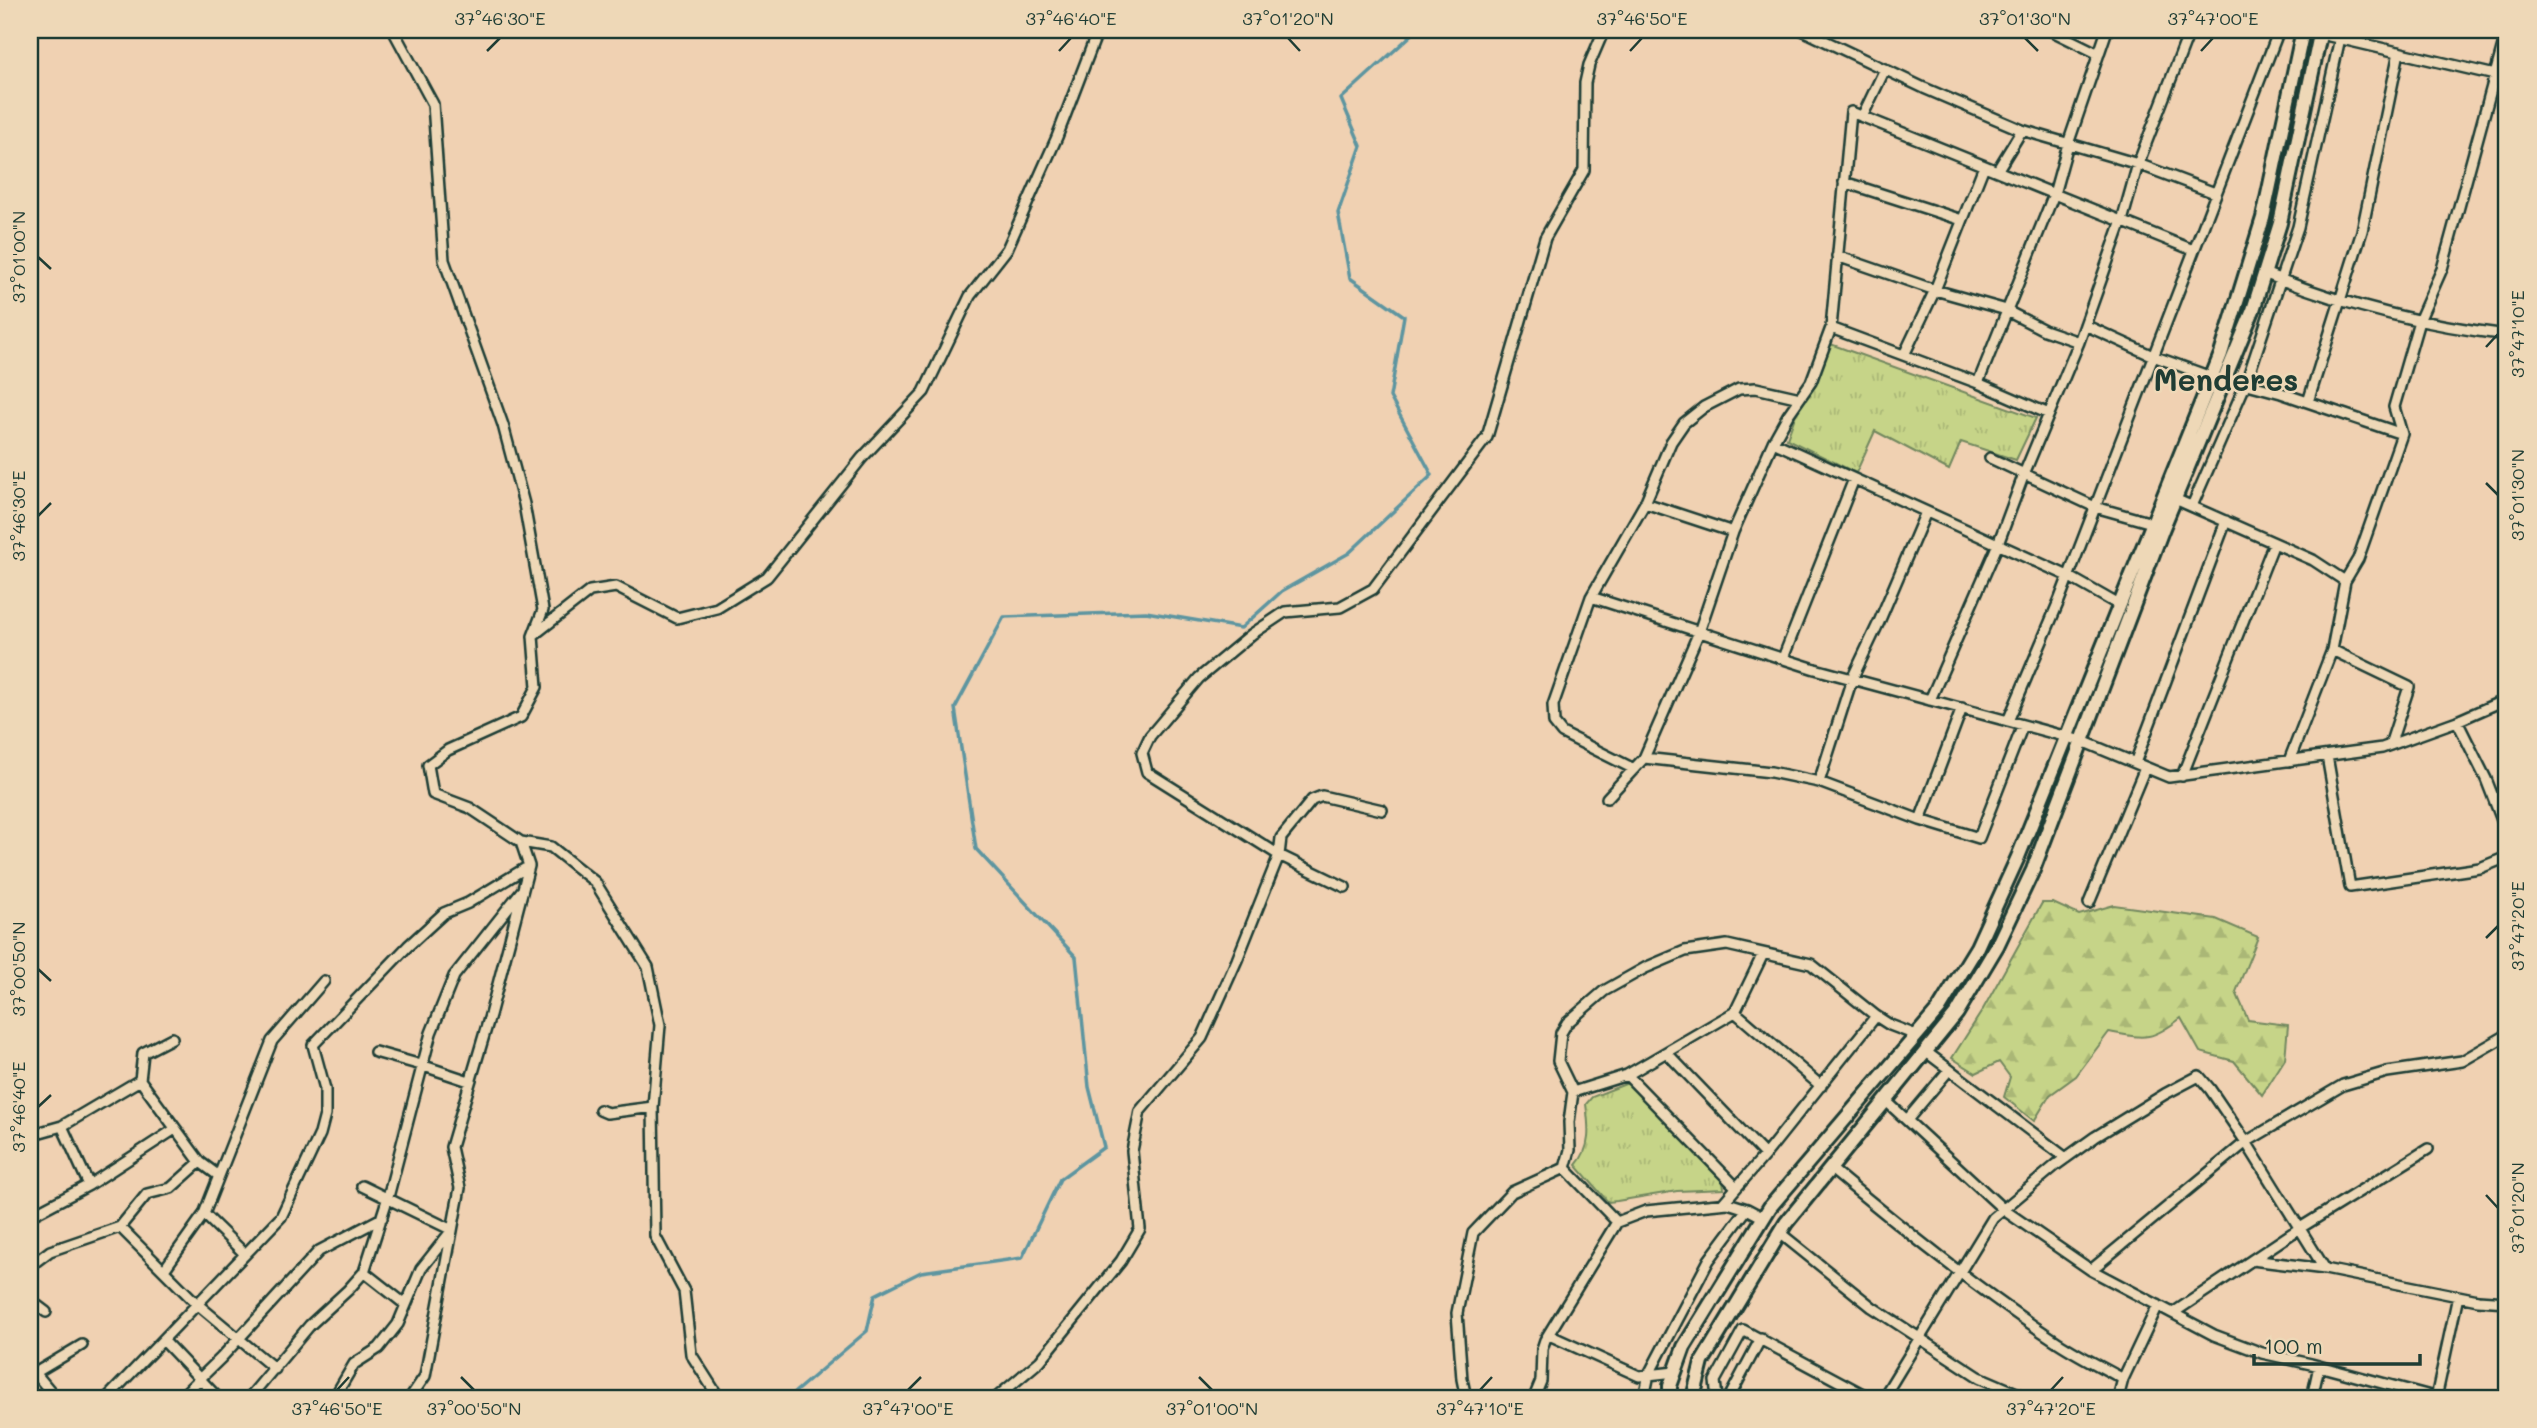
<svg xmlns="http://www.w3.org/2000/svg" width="2537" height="1428" font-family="Mali,sans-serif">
<defs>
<pattern id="forest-firs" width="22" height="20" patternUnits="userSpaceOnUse" patternTransform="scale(1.75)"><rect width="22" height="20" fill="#c6d488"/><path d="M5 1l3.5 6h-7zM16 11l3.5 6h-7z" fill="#aab776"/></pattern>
<pattern id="park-tufts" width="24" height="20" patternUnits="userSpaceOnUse" patternTransform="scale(1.75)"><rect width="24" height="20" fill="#c6d488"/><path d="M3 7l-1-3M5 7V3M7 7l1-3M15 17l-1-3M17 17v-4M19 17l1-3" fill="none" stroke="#aab776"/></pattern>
</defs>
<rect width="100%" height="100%" fill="#f0d1b2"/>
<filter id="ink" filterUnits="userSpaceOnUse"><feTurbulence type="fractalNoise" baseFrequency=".0143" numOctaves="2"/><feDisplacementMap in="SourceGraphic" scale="14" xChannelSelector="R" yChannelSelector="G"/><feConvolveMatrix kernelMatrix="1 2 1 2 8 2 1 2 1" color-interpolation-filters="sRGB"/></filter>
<g filter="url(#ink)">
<!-- forest -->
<path fill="url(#forest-firs)" stroke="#72885e" stroke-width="2" d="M2042 903H2053L2079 915 2114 905 2216 919 2258 937 2236 992 2248 1020 2288 1025 2285 1059 2262 1095 2234 1061 2200 1052 2181 1018C2151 1041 2146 1039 2109 1032L2076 1076 2050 1095 2034 1121 2004 1097 2010 1077 1999 1062 1976 1073 1952 1058 1982 1011Z"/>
<!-- park -->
<path fill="url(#park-tufts)" stroke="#72885e" stroke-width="2" d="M1822 341 2036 418 2016 460 1961 442 1949 470 1875 431 1856 473 1787 439Z
M1628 1083 1723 1181 1724 1189 1677 1191 1617 1201 1608 1202 1576 1165C1592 1147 1589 1127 1586 1104L1592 1097Z"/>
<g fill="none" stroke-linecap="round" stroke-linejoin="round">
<!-- stream -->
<path stroke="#5d95a0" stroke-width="3.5" d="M790 1398 795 1392 867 1331 875 1295 921 1272 1022 1258 1060 1179 1104 1147 1089 1087 1076 957 976 849 955 708 1004 617 1146 612 1241 628 1282 591 1349 553 1432 475 1390 397 1404 316 1350 278 1338 213 1361 146 1341 99 1417 30"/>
<defs>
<path id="street" d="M393 30 433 104 444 260 503 425 524 504 543 610 533 636 537 687 521 717 448 750 428 765 433 794 470 808 521 842 551 847 595 882 648 967 660 1025 653 1107 655 1236 684 1291 691 1354 719 1398
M1802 30 1924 88 2022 130 2138 164 2215 193
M2050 30 2099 54
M2321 34 2495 75 2507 76
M1862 117 1885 69
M1997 171 2022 130
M1844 182 1962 220
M1837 256 1935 290 2003 309 2044 330 2079 342
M2264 273C2342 305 2424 325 2507 335
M2085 325 2153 356 2211 377
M1831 328 1978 383 2049 414
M1904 355 1935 290 1984 166
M2225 378 2281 393 2402 434
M1978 383 2054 194 2068 144 2107 30
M2308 402 2362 231 2399 52
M1773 442 2068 576 2119 605
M1990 458 2095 507 2152 523
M2175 499 2313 560 2345 581
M1645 503 1733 532
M2192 506 2246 383 2298 227 2340 38
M1591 597 1815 669 2082 741 2169 777 2382 748 2457 721 2507 699
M535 634 590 591 616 587 677 618 717 608 767 577 862 458 924 392 970 296 1007 249 1057 137 1098 30
M2332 650 2409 687 2390 745
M1783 658 1854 479
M1930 700 1998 544 2024 474 2079 342 2122 221 2138 164 2190 30
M2008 721 2059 601 2279 30
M2457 721 2486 779 2507 833
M2327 756 2350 887 2480 868 2507 857
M1644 758 1771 772 1819 782 1920 820 1979 838 2023 725
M2289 761 2332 650 2345 581 2358 559 2402 434 2394 407 2419 321 2442 269 2507 31
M2135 763 2226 521
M1634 769 1562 733 1554 723 1553 705 1591 597 1645 503 1671 442 1684 423 1704 407 1739 389 1756 388 1800 398
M2182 776 2274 543
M1819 782 1852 679 1879 622 1926 512
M1607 798 1644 758 1699 632 1733 532 1773 442 1788 415 1811 382 1831 328 1851 112 2193 250
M1920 820 1962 708
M1345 887 1279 855 1147 772 1142 753 1150 736 1199 678 1252 634 1285 612 1340 607 1373 589 1487 437 1545 238 1584 170 1585 83 1589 65 1604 30
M2089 903 2145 768
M1735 1012 1821 1086
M1925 1051 2066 1158
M375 1052 421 1065 469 1081
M1667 1053 1765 1155
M1627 1075 1736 1187
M140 1080 143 1053 172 1038
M1573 1092 1627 1075 1735 1012 1763 954
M1885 1100 2004 1210 2091 1270 2214 1335 2262 1353 2311 1364 2438 1398
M600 1110 607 1113 653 1107
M1907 1120 1949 1070
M62 1126 89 1185
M30 1135 62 1126 140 1080 200 1162 219 1176
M200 1162 171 1188 147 1194 120 1227 196 1303 275 1369
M1565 1168 1617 1222
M1830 1168C1902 1228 1975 1287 2053 1339 2075 1354 2100 1366 2123 1379
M1723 1203 1765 1155 1876 1016
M204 1214 245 1254
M30 1216 89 1185 175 1129
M1780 1233 1872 1307 1979 1377 2028 1398
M2252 1260 2325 1269 2478 1300 2507 1302
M30 1266 50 1251 120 1227
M164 1270 204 1214 272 1041 324 981
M2091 1270 2246 1142 2343 1085 2387 1072 2462 1061 2507 1035
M364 1272 406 1305
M30 1300 46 1312
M2173 1313 2300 1228 2428 1149
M1549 1335 1639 1376 1675 1372
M163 1340 218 1398
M36 1374 56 1398
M30 1376 82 1345
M107 1398 281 1217 320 1134 325 1115V1089L313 1045 408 946 444 913 468 903 529 866
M180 1398 221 1358 319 1251 382 1218
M249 1398 310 1325 348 1290 364 1272 388 1197 431 1033 454 976 523 889
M334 1398 354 1364 379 1348 398 1324 421 1269 452 1230 362 1186
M410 1398 425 1376 460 1188 451 1147 490 1015 529 866 521 842
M996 1398 1040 1361 1121 1261 1140 1229 1132 1151 1140 1111 1202 1038 1237 960 1279 855 1281 838 1312 800 1322 796 1382 810
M1466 1398 1462 1379 1457 1313 1473 1233 1512 1192 1565 1168 1570 1150 1569 1122 1573 1092 1558 1061 1561 1033 1567 1023 1604 991 1645 968 1685 951 1727 945 1811 964 1876 1016 1890 1025 1916 1035
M1534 1398 1541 1381 1542 1349 1545 1340 1617 1222 1646 1211 1728 1203 1747 1209 1764 1218
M1644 1398 1649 1374 1709 1260 1747 1209
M1717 1398 1715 1381 1743 1330 1870 1398
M1729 1398 1761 1338
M1883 1398 1993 1218 2056 1165 2095 1137 2165 1094 2199 1076 2210 1089 2246 1142 2325 1269
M2118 1398 2123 1379 2158 1305
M2312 1398 2319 1366
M2436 1398 2458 1296"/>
<path id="secondary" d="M1670 1398V1386L1684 1347 1770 1207 1939 1009 1977 947 2018 857 2221 354 2263 218 2303 30
M1693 1398 1702 1362 1786 1223 1957 1013 1997 946 2033 870 2162 530 2253 310 2280 223 2321 30"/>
</defs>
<!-- street casing -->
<use href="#street" stroke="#1f3d34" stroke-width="14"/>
<!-- secondary casing -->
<use href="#secondary" stroke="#1f3d34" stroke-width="18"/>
<!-- street -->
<use href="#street" stroke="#eed8b7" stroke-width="9"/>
<!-- secondary -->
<use href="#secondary" stroke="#eed8b7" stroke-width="12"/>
</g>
</g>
<!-- ticks -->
<path fill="none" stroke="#1f3d34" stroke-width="2.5" d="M1288 38 1300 51M2025 38 2038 51M487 51 500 38M1059 51 1071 38M1630 51 1642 38M2201 51 2213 38M38 257 51 269M2486 347 2498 334M2486 483 2498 495M38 516 51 503M2486 938 2498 926M38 969 51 981M38 1107 51 1095M2486 1195 2498 1208M461 1377 474 1390M1199 1377 1212 1390M337 1390 349 1377M908 1390 921 1377M1480 1390 1492 1377M2051 1390 2063 1377"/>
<g text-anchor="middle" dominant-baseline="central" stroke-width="5" stroke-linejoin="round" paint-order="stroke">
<!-- district labels -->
<g font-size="30" font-weight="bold" fill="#1f3d34" stroke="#eed8b7">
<text x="2226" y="379">Menderes</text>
</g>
</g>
<!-- margin -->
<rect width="2537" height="1428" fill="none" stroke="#eed8b7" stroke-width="77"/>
<!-- scale -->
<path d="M2254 1354v10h166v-10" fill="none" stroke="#1f3d34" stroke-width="3.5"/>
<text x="2264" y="1354" font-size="21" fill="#1f3d34" stroke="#eed8b7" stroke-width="5" paint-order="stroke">100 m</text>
<rect x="38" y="38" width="2460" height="1352" fill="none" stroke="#1f3d34" stroke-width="2.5"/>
<g font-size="18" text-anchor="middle" fill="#1f3d34">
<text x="500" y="25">37°46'30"E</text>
<text x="1071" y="25">37°46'40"E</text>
<text x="1288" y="25">37°01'20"N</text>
<text x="1642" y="25">37°46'50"E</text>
<text x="2025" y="25">37°01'30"N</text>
<text x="2213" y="25">37°47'00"E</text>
<text transform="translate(19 257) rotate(-90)" y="6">37°01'00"N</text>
<text transform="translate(2518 334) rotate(-90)" y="6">37°47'10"E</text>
<text transform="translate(2518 495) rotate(-90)" y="6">37°01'30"N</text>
<text transform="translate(19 516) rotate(-90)" y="6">37°46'30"E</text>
<text transform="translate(2518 926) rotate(-90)" y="6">37°47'20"E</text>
<text transform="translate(19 969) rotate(-90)" y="6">37°00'50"N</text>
<text transform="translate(19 1107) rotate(-90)" y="6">37°46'40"E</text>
<text transform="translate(2518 1208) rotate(-90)" y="6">37°01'20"N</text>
<text x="337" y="1415">37°46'50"E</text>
<text x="474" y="1415">37°00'50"N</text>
<text x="908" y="1415">37°47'00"E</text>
<text x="1212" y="1415">37°01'00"N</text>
<text x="1480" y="1415">37°47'10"E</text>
<text x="2051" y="1415">37°47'20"E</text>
</g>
</svg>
